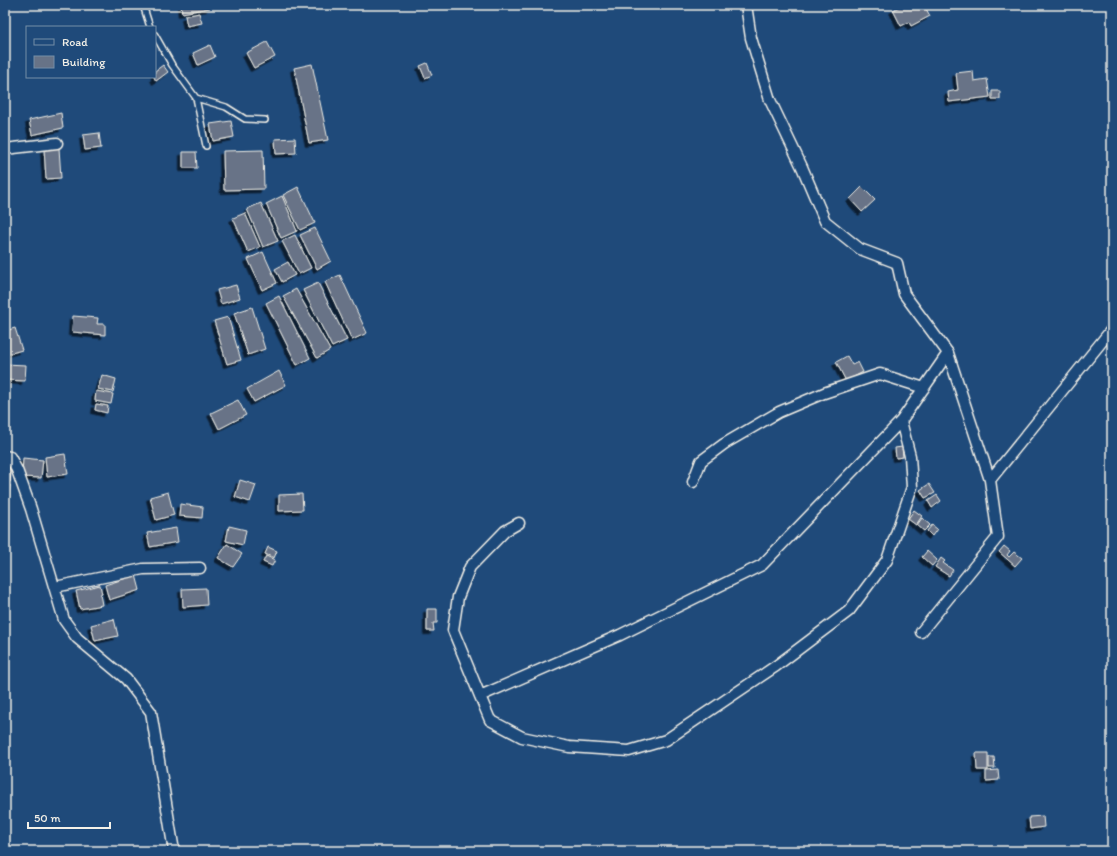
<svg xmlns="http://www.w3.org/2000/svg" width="1117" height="856" font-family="Itim,sans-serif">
<defs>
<filter id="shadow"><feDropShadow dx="-3.5" dy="3.5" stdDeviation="0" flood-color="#0009"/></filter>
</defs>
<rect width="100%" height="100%" fill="#1f4a7a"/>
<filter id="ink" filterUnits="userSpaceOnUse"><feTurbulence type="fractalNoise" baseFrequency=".025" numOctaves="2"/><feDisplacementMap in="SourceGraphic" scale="8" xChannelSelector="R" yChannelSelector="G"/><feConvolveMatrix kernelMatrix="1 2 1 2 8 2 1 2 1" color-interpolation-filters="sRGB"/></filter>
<g filter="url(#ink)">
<!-- building -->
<path fill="#677387" stroke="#f4f1e8" filter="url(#shadow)" d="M181 5H210V8L182 13Z
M903 5H924L930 16 911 26 909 22 901 26 893 10Z
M199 13 202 23 187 26 185 16Z
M267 42 275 57 254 68 246 53Z
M210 45 215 57 198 65 193 53Z
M427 63 432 75 425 78 420 66Z
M312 64 328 140 309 143 294 68Z
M163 65 168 72 156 81 154 77H155V71Z
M973 71 974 81 987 79 990 97 949 102 948 92 958 90 956 73Z
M992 91H1000V99H992Z
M61 113 63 128 32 135 29 120Z
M231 121 234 137 213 141 210 124Z
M99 133 101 148 85 150 83 135Z
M295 138 296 153 276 154 275 139Z
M59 148 61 178 46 179 44 149Z
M263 150 264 189 224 190 223 151Z
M183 152H196L197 168H183Z
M298 187 315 223 300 230 283 195Z
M862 187 875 200 862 212 850 199Z
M282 196 297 231 281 238 266 204Z
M261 203 278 241 263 247 247 209Z
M245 213 260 247 248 252 233 218Z
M315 228 331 261 317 269 300 235Z
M295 235 311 268 299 274 282 241Z
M263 252 277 283 262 290 248 259Z
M288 262 295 275 282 282 275 269Z
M340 275 367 333 352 340 325 282Z
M318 283 347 340 332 347 303 290Z
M236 285 240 298 221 304 217 290Z
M296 289 330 350 317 358 283 296Z
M279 296 310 358 297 365 266 303Z
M252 307 265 349 248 355 234 313Z
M73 316 98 318 97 324H105V335L72 332Z
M228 317 241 360 227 364 214 321Z
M15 328 22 350 5 355V331Z
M847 356 852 365 858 362 863 372 846 381 836 362Z
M5 364 26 365 25 381 5 380Z
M279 371 286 385 254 402 247 389Z
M102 375 116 379 113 392 98 389Z
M96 391 113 394 111 404 95 401Z
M238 400 246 415 219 429 211 413Z
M96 404 108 406 107 413 95 410Z
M902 447 903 457 896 458 895 448Z
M65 454 68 474 47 477 45 457Z
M23 458 43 460 41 478 22 477Z
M5 462 12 463 10 482H5Z
M240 480 256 485 250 502 235 497Z
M929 484 935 493 925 498 920 490Z
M5 485H10L9 499H5Z
M168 492 174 515 156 520 150 497Z
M302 494 303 510 279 511V495Z
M937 495 941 501 932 508 928 501Z
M180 504 203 507 202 518 179 516Z
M914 510 922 516 916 525 908 519Z
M922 518 930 525 924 531 917 525Z
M932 525 937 529 932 536 927 531Z
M229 526 246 530 243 545 226 541Z
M176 528 178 542 150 547 147 533Z
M227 544 242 554 233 567 218 558Z
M1004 546 1010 551 1007 555 1009 557 1014 552 1022 558 1015 566 999 552Z
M268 547 277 551 274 558 265 554Z
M927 551 937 560 932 566 922 557Z
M266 556 275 560 272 566 263 562Z
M941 558 945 561 943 563 953 570 949 576 935 567Z
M136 575 140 590 109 600 105 585Z
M100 585 102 594H100L102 605 80 609 76 591Z
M206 588 207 605 183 607 182 589Z
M427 609H437V623H433L434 631H427Z
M114 619 118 636 95 641 91 625Z
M976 753H988V770H977Z
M989 757H994L995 768H989Z
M998 770 999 780 986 781V771Z
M1043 816 1044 827 1030 829 1029 817Z"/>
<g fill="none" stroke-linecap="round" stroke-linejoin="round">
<defs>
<path id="service" d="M143 5 150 27
M155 35 172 65 196 98 206 146
M196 98 226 107 245 119 265 120"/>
<path id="minor" d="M746 5 751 38 770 100 802 167 825 221 860 249 897 263 904 294 948 353 990 480 998 537 921 632
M5 149 57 143
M901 421 910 456 912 487 887 560 849 611 776 666 666 740 629 751 569 747 522 737 490 720 480 696 620 635 762 565 901 421 948 353
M5 456 10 457 17 470 31 509 64 620 77 638 126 679 151 712 174 851
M990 480 1112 329
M693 482 701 461 724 444 779 412 824 393 880 374 924 388
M55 587 143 569 200 568
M480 696 453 630 458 597 470 567 505 531 519 523"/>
</defs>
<!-- service casing -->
<use href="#service" stroke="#f4f1e8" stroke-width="8"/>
<!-- minor casing -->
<use href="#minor" stroke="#f4f1e8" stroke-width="13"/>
<!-- service -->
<use href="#service" stroke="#1f4a7a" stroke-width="5"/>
<!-- minor -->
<use href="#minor" stroke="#1f4a7a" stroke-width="10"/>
</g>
</g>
<!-- margin -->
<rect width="1117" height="856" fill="none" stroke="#1f4a7a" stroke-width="20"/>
<rect x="10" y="10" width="1097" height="836" fill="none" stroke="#f4f1e8" stroke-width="1.5" filter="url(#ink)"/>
<!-- legend -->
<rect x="26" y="26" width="130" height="52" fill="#1f4a7a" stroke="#748da6"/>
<rect x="34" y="39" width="20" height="6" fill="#1f4a7a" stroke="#748da6"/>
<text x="62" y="46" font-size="12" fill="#f4f1e8">Road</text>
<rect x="34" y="56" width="20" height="12" fill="#677387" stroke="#748da6"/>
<text x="62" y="66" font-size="12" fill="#f4f1e8">Building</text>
<!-- scale -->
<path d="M28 822v6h82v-6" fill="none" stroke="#f4f1e8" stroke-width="2"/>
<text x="34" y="822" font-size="12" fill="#f4f1e8" stroke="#1f4a7a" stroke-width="3" paint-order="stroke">50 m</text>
</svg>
